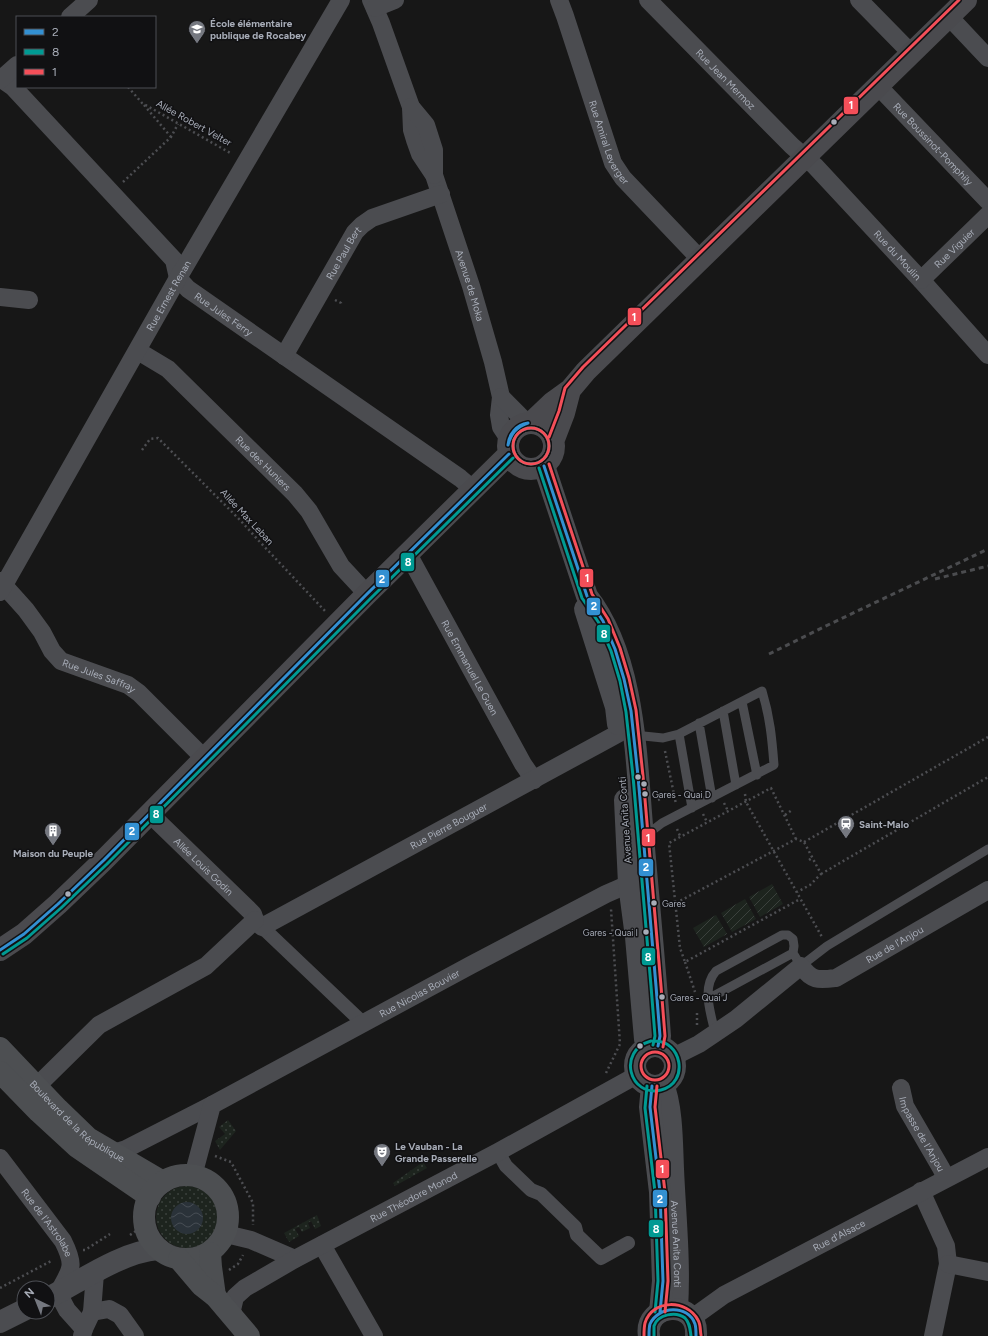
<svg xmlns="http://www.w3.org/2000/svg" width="988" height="1336" font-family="Figtree,sans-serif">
<defs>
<pattern id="grass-dots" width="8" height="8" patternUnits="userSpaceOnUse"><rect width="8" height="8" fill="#1d241e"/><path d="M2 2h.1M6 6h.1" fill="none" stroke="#3b413d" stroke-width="1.8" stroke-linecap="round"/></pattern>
<pattern id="garden-furrows" width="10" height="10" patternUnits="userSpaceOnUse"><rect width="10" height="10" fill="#1d241e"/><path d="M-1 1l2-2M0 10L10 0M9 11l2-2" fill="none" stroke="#3b413d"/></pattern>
<pattern id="water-waves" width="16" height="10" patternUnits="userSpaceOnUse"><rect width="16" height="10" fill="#2a3239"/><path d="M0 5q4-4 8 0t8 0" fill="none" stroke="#464d54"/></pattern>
</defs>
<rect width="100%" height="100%" fill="#171717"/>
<!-- grass -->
<path fill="url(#grass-dots)" d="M228 1120 236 1131 220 1150 215 1141 225 1134 219 1127Z
M423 1162 427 1168 395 1186 393 1183Z
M156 1217a31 31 0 1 1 62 0a31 31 0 1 1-62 0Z
M317 1215 321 1226 315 1229 311 1221 308 1223 310 1228 302 1232 299 1227 295 1229 299 1236 289 1242 284 1233Z"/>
<!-- garden -->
<path fill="url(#garden-furrows)" d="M772 884 783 904 760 917 749 897Z
M745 899 756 919 732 932 721 913Z
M716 915 727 934 704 947 693 928Z"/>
<!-- water -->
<path fill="url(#water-waves)" d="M171 1218a16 16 0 1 1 32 0a16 16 0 1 1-32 0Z"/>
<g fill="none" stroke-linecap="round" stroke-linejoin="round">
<!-- path -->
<path stroke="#4d4e52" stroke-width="2.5" stroke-dasharray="2 3" stroke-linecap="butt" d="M128 87 142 103 232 154
M144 105 171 137
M123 182 171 137 178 124
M335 300 341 303V306
M142 450 150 439 158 438 240 520 259 541 325 611
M665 751 676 804
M745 794 746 802 822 937
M658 800 674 793
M724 803 728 811
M703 814 707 822
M785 815 792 810
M677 829 680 836
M796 839 771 788 669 843 680 948 685 962 800 899
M804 842 988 737
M809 860 812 858
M821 874 988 777
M676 903 796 839 804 842 821 874 810 885 797 892
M685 962 695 992
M697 1013V1026
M606 1073 620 1044 611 909
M215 1156 231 1162 253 1203V1225
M130 1235 145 1225
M83 1250H85L110 1234
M229 1270 238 1264 243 1255
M0 1288 53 1260"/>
<!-- service -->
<path stroke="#4b4c50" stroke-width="9" d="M742 702 757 775
M723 711 736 785
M699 723 712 798
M679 734 692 808
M634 735 663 738 679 734 762 691C770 717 772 739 774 765L662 823 645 836
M708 999 793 953
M715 1033C711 1013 701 988 716 971L782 935H788L793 939 794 946 793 953 801 966 827 946 988 849"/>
<!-- pedestrian -->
<path stroke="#4b4c50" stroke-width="14" d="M262 927 363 1023
M498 1152 506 1166 531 1190 541 1194 575 1227 577 1235 601 1258 628 1243"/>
<!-- minor -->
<g stroke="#4b4c50" stroke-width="18">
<path id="s1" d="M371 0 381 23 411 107 412 130 415 140 420 154 434 175 471 286 493 362 501 397 499 415 501 427 509 439"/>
<path id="s2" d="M559 0 565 16 613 163 623 178 700 259"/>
<path id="s3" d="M648 0 792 146 815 166 921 280 988 355"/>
<path d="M859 0 911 53"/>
<path d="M375 8 395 0"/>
<path d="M950 15 954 22 988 58"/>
<path d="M70 17 89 0"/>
<path id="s4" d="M0 78 13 87 174 260 178 278 188 289 460 478 474 490"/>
<path d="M0 80 17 65"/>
<path id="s5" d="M878 86 988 201"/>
<path d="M411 107 426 125 434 150V175"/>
<path id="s6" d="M921 280 988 215"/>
<path d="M0 297 29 300"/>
<path id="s7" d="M138 351 168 369 295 494 309 511 341 566 367 594"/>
<path id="s8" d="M284 356 355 232 362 225 372 218 441 194"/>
<path d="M501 397 527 423"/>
<path id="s9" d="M407 555 413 563 523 764 534 780"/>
<path id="s10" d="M0 581 26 610 42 632 52 651 61 661 128 685 139 693 205 759"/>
<path id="s11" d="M0 592 178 278 341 0"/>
<path id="s12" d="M150 814 248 909 253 914 255 920"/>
<path id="s13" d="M255 920 262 927 597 745 619 733 632 721"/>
<path id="s14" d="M673 1057 699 1044 736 1019 801 966C812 981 818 980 836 978L988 890"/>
<path d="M36 1087 99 1025 206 966 255 920"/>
<path id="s15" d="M901 1088 905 1106 941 1168 946 1178"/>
<path d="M113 1153 126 1149 212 1105"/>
<path id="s16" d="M0 1158 63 1241C76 1267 71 1269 58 1293L67 1310 84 1329"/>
<path id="s17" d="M193 1176 212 1105 471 965 606 894 629 884"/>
<path d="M921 1191 946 1246 948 1264 933 1336"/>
<path d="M226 1234 251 1240 295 1259"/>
<path d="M322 1245 374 1336"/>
<path d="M948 1264 988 1272"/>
<path d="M92 1312 109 1309 120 1315 135 1336"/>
<path id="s18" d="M692 1318 724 1295 988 1157"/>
<path id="s19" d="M235 1319 232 1310 235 1297 245 1288 295 1259 498 1152 637 1075"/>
<path d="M82 1336 84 1329 92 1312 95 1273"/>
</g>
<!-- tertiary -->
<g stroke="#4b4c50" stroke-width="22">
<path d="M544 466 587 596C636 658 636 761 643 837 649 903 655 969 660 1036L658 1046"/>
<path d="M585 609 616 707 618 724"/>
<path d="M625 800 629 884 636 937 645 1039 648 1047"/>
<circle cx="655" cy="1066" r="20"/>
<path id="s20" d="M663 1085C672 1105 672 1145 673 1169 675 1215 680 1262 677 1309"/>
<path d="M652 1086 650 1107 660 1192 663 1281 660 1312"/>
<path d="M48 1298C81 1281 121 1252 158 1249"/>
<path d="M0 1322 24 1310"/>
<path d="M649 1336C643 1303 699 1297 696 1336"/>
</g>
<!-- secondary -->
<path stroke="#4a4a4e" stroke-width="22" d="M532 422 552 403 570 390 586 371 966 0
M508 446a23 23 0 1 1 46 0a23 23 0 1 1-46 0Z
M554 439 564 413 570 390
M0 950 24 934 58 904 104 860 367 594 509 454"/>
<!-- primary -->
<g stroke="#4d4f52" stroke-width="22">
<path id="s21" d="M0 1048 58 1109 88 1138 163 1182"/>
<path d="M0 1072 39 1112 77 1147 150 1197"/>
<circle cx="186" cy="1217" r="42"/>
<path d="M210 1253 211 1267 215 1296"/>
<path d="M179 1259 201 1285 215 1296 249 1336"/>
</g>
<!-- rail -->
<path stroke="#4b4c4f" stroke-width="3" stroke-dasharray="5 4" stroke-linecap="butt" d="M935 579 988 566
M769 654 830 624 988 549"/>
<defs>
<path id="bus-1" d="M508 445C509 434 516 425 528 423
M508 445C511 434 516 427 528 423
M544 466 587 596 603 621 615 649 624 679 631 711 638 776 656 986 660 1036 658 1046
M0 950 24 934 58 904 104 860 367 594 509 454
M652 1086 650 1107 660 1192 663 1281 660 1312
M649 1336C649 1332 649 1327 650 1324 658 1306 688 1304 695 1324 696 1327 696 1332 696 1336"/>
<path id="bus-2" d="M513 446a18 18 0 1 1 36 0a18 18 0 1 1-36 0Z
M539 468 582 598 599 623 611 651 620 681 626 712 633 776 651 986 655 1036 653 1045
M3 954 27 938 61 908 107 864 371 598 513 458
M651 1041C616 1051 630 1098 661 1090 690 1083 682 1039 653 1041
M647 1086 645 1108 655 1192 658 1281 655 1312
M654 1336C654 1333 654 1329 654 1326 658 1314 676 1311 685 1318 690 1323 690 1329 691 1336"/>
<path id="bus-3" d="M513 446a18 18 0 1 1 36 0a18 18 0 1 1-36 0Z
M549 437 559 411 565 388 583 367 959 0
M549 464 592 594 608 619 620 648 629 678 636 710 643 776 661 986 665 1036 663 1047
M641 1066a14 14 0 1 1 28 0a14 14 0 1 1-28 0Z
M657 1086 655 1107 665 1192 668 1281 665 1312
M644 1336C644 1332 644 1327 645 1323 652 1299 687 1299 698 1320 701 1325 700 1331 701 1335"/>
</defs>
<!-- bus-1 casing -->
<use href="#bus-1" stroke="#111113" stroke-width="6"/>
<!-- bus-2 casing -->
<use href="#bus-2" stroke="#111113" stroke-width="6"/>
<!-- bus-3 casing -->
<use href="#bus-3" stroke="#111113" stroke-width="6"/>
<!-- bus-1 -->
<use href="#bus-1" stroke="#3390d2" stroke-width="3"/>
<!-- bus-2 -->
<use href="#bus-2" stroke="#009a93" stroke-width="3"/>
<!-- bus-3 -->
<use href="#bus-3" stroke="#f44f59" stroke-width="3"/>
</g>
<!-- icons -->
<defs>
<symbol id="school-pin" viewBox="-11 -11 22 30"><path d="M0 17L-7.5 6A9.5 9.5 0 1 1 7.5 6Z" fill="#757880" stroke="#111113"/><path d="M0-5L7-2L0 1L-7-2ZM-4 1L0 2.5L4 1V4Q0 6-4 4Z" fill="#fff"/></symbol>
<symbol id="station-pin" viewBox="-11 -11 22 30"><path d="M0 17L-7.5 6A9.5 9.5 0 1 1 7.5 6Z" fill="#757880" stroke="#111113"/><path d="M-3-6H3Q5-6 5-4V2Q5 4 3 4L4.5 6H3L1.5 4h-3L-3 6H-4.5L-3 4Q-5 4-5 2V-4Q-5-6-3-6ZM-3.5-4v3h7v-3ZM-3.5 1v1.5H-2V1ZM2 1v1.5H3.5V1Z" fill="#fff"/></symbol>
<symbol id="building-pin" viewBox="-11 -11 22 30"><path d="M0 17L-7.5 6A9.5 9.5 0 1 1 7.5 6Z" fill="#757880" stroke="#111113"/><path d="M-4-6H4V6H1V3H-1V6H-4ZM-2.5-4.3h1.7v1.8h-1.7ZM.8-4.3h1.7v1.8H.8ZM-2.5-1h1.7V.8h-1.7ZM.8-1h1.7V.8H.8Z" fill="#fff"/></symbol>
<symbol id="theatre-pin" viewBox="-11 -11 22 30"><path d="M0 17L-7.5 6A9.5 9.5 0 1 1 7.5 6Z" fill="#757880" stroke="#111113"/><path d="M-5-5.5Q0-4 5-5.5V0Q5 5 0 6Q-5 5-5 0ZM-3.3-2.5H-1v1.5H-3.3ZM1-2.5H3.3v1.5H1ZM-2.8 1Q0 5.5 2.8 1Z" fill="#fff"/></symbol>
</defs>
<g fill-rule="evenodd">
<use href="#school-pin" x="187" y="19" width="20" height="27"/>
<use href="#station-pin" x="836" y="814" width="20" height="27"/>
<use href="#building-pin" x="43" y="821" width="20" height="27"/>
<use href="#theatre-pin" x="372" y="1142" width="20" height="27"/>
</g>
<!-- markers -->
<g fill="#a8adb8" stroke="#111113" stroke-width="1.5">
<circle cx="834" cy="122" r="3.5"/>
<circle cx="638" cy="777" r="3.5"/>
<circle cx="644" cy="784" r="3.5"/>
<circle cx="645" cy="794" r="3.5"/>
<circle cx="68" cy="894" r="3.5"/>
<circle cx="654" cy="903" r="3.5"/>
<circle cx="646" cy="932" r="3.5"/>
<circle cx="662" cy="997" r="3.5"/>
<circle cx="640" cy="1046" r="3.5"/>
</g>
<g text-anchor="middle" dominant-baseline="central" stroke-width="3" stroke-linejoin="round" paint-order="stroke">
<!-- bus labels -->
<g font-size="9" fill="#a8adb8" stroke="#111113" text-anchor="start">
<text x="652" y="794">Gares - Quai D</text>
<text x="662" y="903">Gares</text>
<text x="638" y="932" text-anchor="end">Gares - Quai I</text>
<text x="670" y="997">Gares - Quai J</text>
</g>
<!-- poi labels -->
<g font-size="10" font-weight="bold" fill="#a8adb8" stroke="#111113" text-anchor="start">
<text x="210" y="23">École élémentaire<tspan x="210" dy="12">publique de Rocabey</tspan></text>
<text x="859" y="824">Saint-Malo</text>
<text x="53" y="853" text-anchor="middle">Maison du Peuple</text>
<text x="395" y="1146">Le Vauban - La<tspan x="395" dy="12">Grande Passerelle</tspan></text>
</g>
<!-- street labels -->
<g font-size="10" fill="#a8adb8" stroke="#111113">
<text stroke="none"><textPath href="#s3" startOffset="111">Rue Jean Mermoz</textPath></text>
<text transform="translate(194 123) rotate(29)">Allée Robert Velter</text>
<text stroke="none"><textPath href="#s2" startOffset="151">Rue Amiral Leverger</textPath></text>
<text stroke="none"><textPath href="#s5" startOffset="80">Rue Boussinot-Pomphily</textPath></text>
<text stroke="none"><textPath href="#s6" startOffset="46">Rue Viguier</textPath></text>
<text stroke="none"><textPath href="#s8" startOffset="119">Rue Paul Bert</textPath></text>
<text stroke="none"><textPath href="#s3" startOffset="357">Rue du Moulin</textPath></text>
<text stroke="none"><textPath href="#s1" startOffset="304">Avenue de Moka</textPath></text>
<text stroke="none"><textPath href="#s11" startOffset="341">Rue Ernest Renan</textPath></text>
<text stroke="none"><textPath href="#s4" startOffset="329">Rue Jules Ferry</textPath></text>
<text stroke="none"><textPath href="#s7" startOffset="169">Rue des Huniers</textPath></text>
<text transform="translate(247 517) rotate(47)">Allée Max Leban</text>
<text stroke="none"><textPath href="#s9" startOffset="129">Rue Emmanuel Le Guen</textPath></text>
<text stroke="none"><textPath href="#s10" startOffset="142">Rue Jules Saffray</textPath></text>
<text transform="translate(625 820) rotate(-94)">Avenue Anita Conti</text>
<text stroke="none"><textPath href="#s13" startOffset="222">Rue Pierre Bouguer</textPath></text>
<text stroke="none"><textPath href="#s12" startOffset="75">Allée Louis Godin</textPath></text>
<text stroke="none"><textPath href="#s14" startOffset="265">Rue de l'Anjou</textPath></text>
<text stroke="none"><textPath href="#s17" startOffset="309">Rue Nicolas Bouvier</textPath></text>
<text stroke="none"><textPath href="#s21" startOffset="107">Boulevard de la République</textPath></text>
<text stroke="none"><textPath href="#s15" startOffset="51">Impasse de l'Anjou</textPath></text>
<text stroke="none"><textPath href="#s19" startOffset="228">Rue Théodore Monod</textPath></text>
<text stroke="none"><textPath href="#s16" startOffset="80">Rue de l'Astrolabe</textPath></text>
<text stroke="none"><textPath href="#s18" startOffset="169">Rue d'Alsace</textPath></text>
<text stroke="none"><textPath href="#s20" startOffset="160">Avenue Anita Conti</textPath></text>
</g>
</g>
<g stroke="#111113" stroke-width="1.5">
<rect x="843" y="96" width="16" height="19" rx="4" fill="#f44f59"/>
<rect x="627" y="307" width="15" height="19" rx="4" fill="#f44f59"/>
<rect x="400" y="552" width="15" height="20" rx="4" fill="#009a93"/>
<rect x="579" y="568" width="15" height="20" rx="4" fill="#f44f59"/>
<rect x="375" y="569" width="15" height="19" rx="4" fill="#3390d2"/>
<rect x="586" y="597" width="15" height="19" rx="4" fill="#3390d2"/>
<rect x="596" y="624" width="15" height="19" rx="4" fill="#009a93"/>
<rect x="149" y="805" width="15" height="19" rx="4" fill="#009a93"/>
<rect x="124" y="822" width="16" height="19" rx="4" fill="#3390d2"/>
<rect x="641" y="828" width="15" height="19" rx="4" fill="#f44f59"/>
<rect x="638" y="858" width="16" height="19" rx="4" fill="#3390d2"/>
<rect x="641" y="947" width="15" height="19" rx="4" fill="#009a93"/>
<rect x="655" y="1159" width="15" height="20" rx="4" fill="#f44f59"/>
<rect x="652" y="1189" width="16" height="19" rx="4" fill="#3390d2"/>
<rect x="648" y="1219" width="16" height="19" rx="4" fill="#009a93"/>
</g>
<g font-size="11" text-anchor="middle" font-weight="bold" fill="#fff">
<text x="851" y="109">1</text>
<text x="634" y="321">1</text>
<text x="408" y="566">8</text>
<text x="587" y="582">1</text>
<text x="382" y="583">2</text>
<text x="594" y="610">2</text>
<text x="604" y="638">8</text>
<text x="156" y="818">8</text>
<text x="132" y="835">2</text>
<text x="648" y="842">1</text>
<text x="646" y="871">2</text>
<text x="648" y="961">8</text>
<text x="662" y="1173">1</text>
<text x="660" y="1203">2</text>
<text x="656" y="1233">8</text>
</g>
<!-- legend -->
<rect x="16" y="16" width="140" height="72" fill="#111113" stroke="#4d4f55"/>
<rect x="24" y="29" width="20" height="6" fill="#3390d2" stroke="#4d4f55"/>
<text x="52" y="36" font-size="12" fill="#a8adb8">2</text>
<rect x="24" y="49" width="20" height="6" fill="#009a93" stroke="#4d4f55"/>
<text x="52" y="56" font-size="12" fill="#a8adb8">8</text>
<rect x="24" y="69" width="20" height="6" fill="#f44f59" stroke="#4d4f55"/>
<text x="52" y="76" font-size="12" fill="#a8adb8">1</text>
<!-- north arrow -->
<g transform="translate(36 1300) rotate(317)"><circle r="19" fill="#111113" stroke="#4d4f55"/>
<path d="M0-3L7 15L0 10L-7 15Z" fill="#757880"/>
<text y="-6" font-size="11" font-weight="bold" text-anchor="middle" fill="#a8adb8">N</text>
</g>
</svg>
